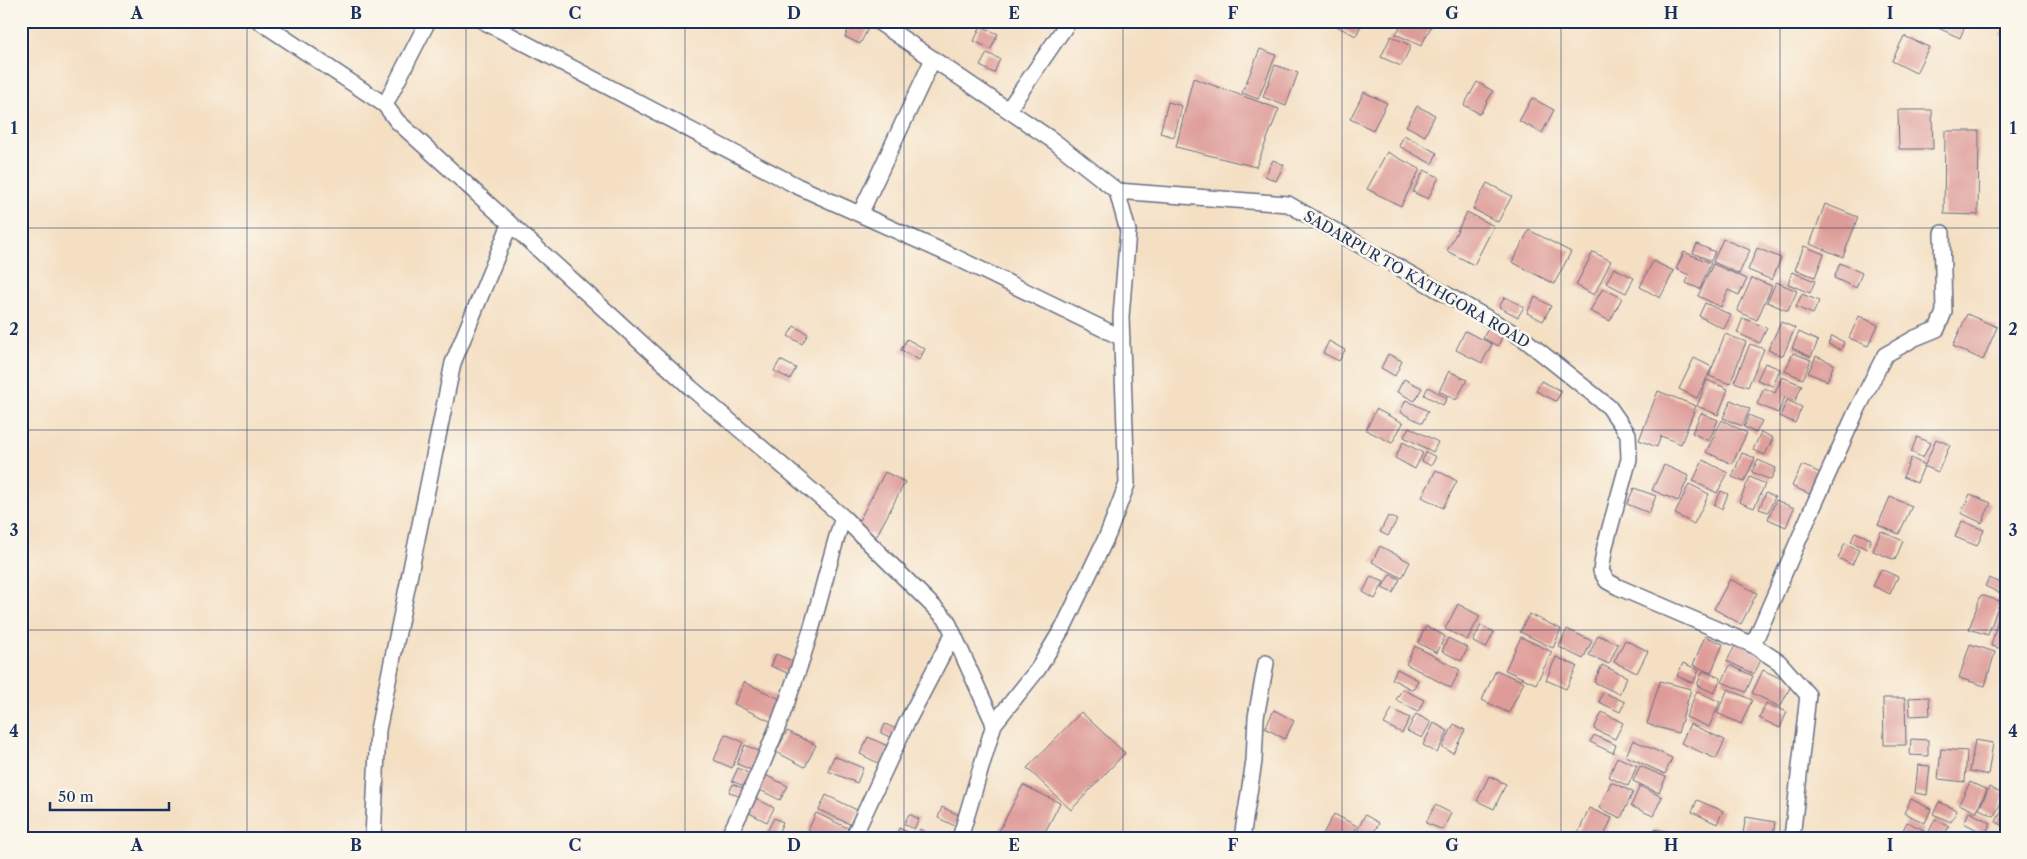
<svg xmlns="http://www.w3.org/2000/svg" width="2027" height="859" font-family="'Libre Caslon Text',serif">
<rect width="100%" height="100%" fill="#fbf7ec"/>
<filter id="ink" filterUnits="userSpaceOnUse"><feTurbulence type="fractalNoise" baseFrequency=".02" numOctaves="2"/><feDisplacementMap in="SourceGraphic" scale="10" xChannelSelector="R" yChannelSelector="G"/><feConvolveMatrix kernelMatrix="1 2 1 2 8 2 1 2 1" color-interpolation-filters="sRGB"/></filter>
<filter id="wash" filterUnits="userSpaceOnUse"><feTurbulence type="fractalNoise" baseFrequency=".0096" numOctaves="4" result="noise"/><feDisplacementMap in="SourceGraphic" scale="20" xChannelSelector="R" yChannelSelector="G"/><feGaussianBlur stdDeviation="1.12" result="paint"/><feColorMatrix in="noise" values="0 0 0 0 0 0 0 0 0 0 0 0 0 0 0 0 0 1.4 0 .05"/><feComposite in="paint" operator="in"/></filter>
<g filter="url(#wash)">
<rect width="100%" height="100%" fill="#f4dfc3"/>
<g id="blocks">
<!-- building -->
<path fill="#de9c99" d="M852 21H872L860 44 845 37Z
M1338 21H1363L1356 36 1336 26Z
M1403 21H1420L1431 27 1421 46 1396 34Z
M1923 21H1967L1960 38Z
M2006 23V38L2000 35Z
M981 26 998 34 991 49 974 41Z
M1391 36 1411 46 1401 66 1381 57Z
M1904 36 1929 47 1916 73 1892 61Z
M1260 49 1276 55 1258 99 1242 93Z
M987 53 1000 59 994 73 980 66Z
M1275 65 1298 73 1286 106 1263 97Z
M1193 78 1279 109 1256 167 1176 147Z
M1477 82 1493 91 1480 114 1464 105Z
M1364 92 1387 103 1373 130 1350 119Z
M1532 98 1554 110 1542 133 1519 121Z
M1168 102 1182 106 1174 137 1160 133Z
M1417 106 1435 115 1425 136 1406 126Z
M1898 110H1932L1933 149H1899Z
M1945 131H1979L1978 215 1944 214Z
M1404 135 1437 153 1432 164 1399 146Z
M1387 152 1420 169 1401 206 1367 189Z
M1273 160 1284 165 1276 181 1265 176Z
M1424 170 1439 177 1428 199 1413 192Z
M1487 183 1512 196 1498 222 1473 209Z
M1825 204 1858 217 1843 257 1810 244Z
M1467 212 1494 226 1474 265 1447 251Z
M1529 230 1571 252 1554 284 1512 262Z
M1723 239 1750 250 1739 274 1713 262Z
M1697 244 1715 252 1711 261 1693 253Z
M1804 246 1824 254 1815 277 1795 270Z
M1757 248 1781 258 1772 280 1748 270Z
M1593 252 1611 261 1594 295 1576 285Z
M1684 252 1711 263 1700 289 1686 283 1689 275 1676 269Z
M1653 261 1674 271 1660 298 1640 287Z
M1840 263 1862 273 1856 288 1834 278Z
M1713 264 1747 279 1739 295 1728 290 1721 307 1698 296Z
M1614 268 1634 278 1626 293 1606 283Z
M1792 272 1815 281 1810 293 1788 284Z
M1752 278 1772 286 1757 320 1737 311Z
M1776 282 1797 291 1788 311 1767 302Z
M1603 288 1622 298 1610 321 1590 311Z
M1802 294 1819 301 1813 314 1796 307Z
M1505 297 1524 307 1518 317 1499 307Z
M1535 297 1551 306 1543 321 1527 313Z
M1705 303 1731 315 1724 329 1699 316Z
M1967 314 1997 327 1983 360 1953 346Z
M1859 316 1878 325 1868 346 1849 338Z
M1743 318 1767 328 1760 343 1737 333Z
M1781 322 1795 328 1783 356 1768 350Z
M1490 325 1504 333 1498 346 1483 338Z
M794 326 808 334 802 344 788 336Z
M1465 331 1492 344 1482 363 1456 350Z
M1799 332 1818 341 1811 357 1792 348Z
M1725 334 1746 342 1730 384 1709 376Z
M1832 336 1844 342 1841 350 1828 344Z
M907 339 925 349 919 360 901 350Z
M1329 341 1345 350 1339 361 1323 353Z
M1750 344 1764 349 1748 387 1734 382Z
M1793 353 1811 360 1803 379 1785 371Z
M1388 354 1402 361 1395 376 1381 368Z
M1816 356 1834 364 1827 381 1808 373Z
M1694 358 1712 367 1697 398 1679 389Z
M780 360 796 368 790 379 774 371Z
M1765 363 1780 369 1773 386 1757 380Z
M1449 371 1467 380 1456 400 1439 391Z
M1782 377 1802 385 1795 401 1785 397 1778 413 1757 404 1764 388 1775 393Z
M1404 379 1422 388 1415 401 1397 392Z
M1707 380 1728 389 1718 415 1697 406Z
M1541 381 1562 391 1556 401 1536 391Z
M1428 387 1447 398 1443 405 1424 395Z
M1658 391 1696 406 1681 444 1661 436 1657 447 1639 440Z
M1406 400 1428 411 1422 423 1400 412Z
M1731 400 1750 409 1742 426 1723 418Z
M1787 400 1802 407 1795 423 1780 416Z
M1376 409 1403 423 1392 443 1366 430Z
M1701 413 1718 420 1709 441 1692 433Z
M1749 415 1762 421 1756 433 1744 427Z
M1722 420 1747 433 1732 464 1706 452Z
M1409 427 1438 442 1433 452 1404 437Z
M1761 432 1773 438 1765 455 1753 450Z
M1917 437 1930 443 1923 458 1911 452Z
M1936 439 1950 445 1938 472 1924 466 1917 483 1903 477 1911 458 1925 465Z
M1403 442 1423 453 1415 469 1395 458Z
M1426 452 1436 457 1431 466 1422 461Z
M1742 453 1755 458 1744 482 1732 477Z
M1703 460 1728 473 1717 493 1693 481Z
M1758 460 1776 468 1771 480 1752 472Z
M1664 465 1689 476 1678 501 1652 490Z
M1802 465 1823 474 1814 496 1792 486Z
M1436 470 1457 481 1443 508 1422 497Z
M885 472 905 482 876 537 856 526Z
M1750 477 1765 484 1754 508 1739 502Z
M1689 484 1709 494 1694 524 1675 514Z
M1634 488 1656 496 1649 513 1627 504Z
M1721 491 1728 494 1722 509 1714 505Z
M1766 493 1775 497 1768 512 1759 509Z
M1970 494 1991 503 1982 523 1961 513Z
M1890 497 1912 506 1899 534 1878 525Z
M1776 500 1794 508 1786 527 1768 519Z
M1388 516 1397 520 1388 536 1380 532Z
M1962 521 1984 530 1977 546 1955 537Z
M1881 531 1903 541 1895 560 1873 551Z
M1855 532 1871 539 1867 549 1851 542Z
M1845 543 1859 550 1852 565 1838 558Z
M1380 546 1410 562 1402 578 1372 562Z
M1881 569 1898 577 1890 594 1873 586Z
M1390 574 1400 579 1393 593 1382 588Z
M1371 576 1384 582 1375 599 1363 592Z
M1989 578 2006 585 2004 595 1985 586Z
M1730 579 1757 593 1741 624 1714 609Z
M1981 595 2000 601 1988 635 1969 629Z
M2004 597H2006V650L1991 646Z
M1458 604 1480 616 1467 640 1445 629Z
M1529 614 1561 629 1553 648 1520 632Z
M1481 625 1494 632 1486 648 1473 642Z
M1426 626 1445 636 1437 653 1418 643Z
M1567 629 1592 641 1583 659 1559 647Z
M1598 635 1618 644 1609 664 1589 655Z
M1705 636 1723 644 1711 673 1693 665Z
M1521 637 1552 652 1536 684 1505 670Z
M1448 638 1468 648 1461 661 1442 651Z
M1625 640 1648 651 1637 673 1614 662Z
M1737 642 1763 656 1754 674 1727 661Z
M1970 644 1995 652 1985 686 1959 678Z
M1415 646 1460 670 1451 688 1406 664Z
M776 654 797 663 792 675 771 666Z
M1556 657 1577 666 1566 689 1546 680Z
M1683 663 1699 670 1693 683 1677 676Z
M1602 665 1627 677 1619 694 1594 682Z
M1730 665 1753 676 1746 692 1722 682Z
M1397 669 1418 680 1413 690 1392 679Z
M1496 670 1524 682 1509 713 1482 700Z
M1763 670 1792 684 1780 707 1752 693Z
M1703 671 1721 678 1714 693 1697 685Z
M1660 681 1691 689 1678 733 1647 724Z
M744 682 782 700 772 722 734 704Z
M1402 689 1424 700 1418 712 1396 700Z
M1728 689 1752 700 1741 724 1717 713Z
M1697 691 1720 702 1709 727 1686 717Z
M1603 692 1625 702 1620 712 1599 702Z
M1929 697 1930 715 1910 716 1909 698Z
M1883 698H1905L1906 745H1884Z
M1766 703 1787 712 1780 728 1759 718Z
M1392 709 1410 718 1402 733 1384 724Z
M1274 710 1294 721 1285 739 1265 728Z
M1081 712 1125 753 1071 810 1027 768Z
M1602 712 1623 723 1615 739 1594 729Z
M1416 714 1431 722 1422 738 1407 731Z
M1434 723 1448 731 1437 753 1423 745Z
M885 724 899 730 895 739 881 733Z
M1454 724 1465 730 1453 753 1442 747Z
M1690 724 1725 740 1716 759 1681 743Z
M787 731 816 745 805 767 776 752Z
M725 734 743 742 732 768 714 760Z
M1594 735 1616 745 1613 753 1590 742Z
M868 737 890 747 882 765 860 754Z
M1911 739 1928 740V756L1910 755Z
M1633 740 1672 758 1665 774 1626 756Z
M1975 740 1993 743 1988 775 1970 771Z
M745 745 765 754 756 772 737 764Z
M1941 749 1967 751 1965 782 1938 779Z
M834 756 863 768 857 783 828 771Z
M1617 757 1637 766 1628 786 1609 777Z
M1918 765 1930 766 1927 795 1915 793Z
M1640 766 1666 777 1659 793 1633 781Z
M738 768 756 777 750 789 732 781Z
M763 774 788 786 780 800 756 788Z
M1489 776 1506 784 1494 809 1477 801Z
M1611 782 1633 792 1621 818 1599 808Z
M1970 782 1987 790 1976 812 1959 804Z
M733 784 749 791 745 799 729 792Z
M1023 785 1060 803 1042 838H1002L997 835Z
M1640 786 1662 797 1653 816 1631 806Z
M1989 787 2005 795 1994 816 1979 809Z
M826 795 859 811 852 825 819 810Z
M754 797 774 808 767 822 747 812Z
M1911 799 1931 809 1925 823 1904 813Z
M1697 800 1723 811 1717 824 1692 812Z
M2006 801V827L1996 822Z
M1939 802 1957 810 1951 822 1933 814Z
M1435 805 1451 813 1443 830 1426 823Z
M942 807 959 815 955 826 938 818Z
M1589 808 1612 818 1603 838H1576Z
M1969 812 1991 823 1985 834 1964 823Z
M816 813 850 829 846 838H824L808 830Z
M909 814 919 819 914 829 904 824Z
M1334 814 1357 826 1351 838H1330L1323 834Z
M1365 815 1379 823 1371 838H1359L1355 835Z
M1746 817 1775 822 1773 838H1742Z
M774 818 783 822 776 838 766 834Z
M1935 819 1949 826 1943 838H1926Z
M1907 822 1924 830 1920 838H1899Z
M899 828 913 835 911 838 896 836Z
M920 829 933 836 932 838H916Z
M1654 829 1686 836 1685 838H1652Z"/>
</g>
</g>
<g filter="url(#ink)">
<use href="#blocks" fill-opacity="0" stroke="#676d81" stroke-width="1"/>
<g fill="none" stroke-linecap="round" stroke-linejoin="round">
<defs>
<path id="minor" d="M259 21 385 105 397 121 691 388 843 517 947 620 994 724
M483 21 797 186 955 257 1122 338
M877 21 1055 142 1117 191 1288 204 1524 339 1609 407 1628 434 1629 459 1605 546 1601 571 1607 581 1618 587 1753 645 1779 662 1808 695 1792 838
M385 105 428 21
M1008 110 1069 21
M860 214 933 59
M1753 645 1809 516 1856 412 1885 355 1915 338 1937 329 1944 312 1942 233
M373 838 378 730 453 363 510 224
M728 838C762 771 789 702 811 630 822 593 831 554 843 517
M853 838 905 726 953 634
M960 838 994 724 1038 669 1065 624 1108 534 1127 484 1121 317 1128 231 1117 191
M1242 838 1254 761 1256 717 1266 663"/>
</defs>
<!-- minor casing -->
<use href="#minor" stroke="#676d81" stroke-width="18"/>
<!-- minor -->
<use href="#minor" stroke="#fff" stroke-width="15"/>
</g>
</g>
<!-- grid -->
<path fill="none" stroke="#1b2f5e" stroke-width="1" stroke-opacity="0.55" d="M247 21V838M466 21V838M685 21V838M904 21V838M1123 21V838M1342 21V838M1561 21V838M1780 21V838M21 228H2006M21 430H2006M21 630H2006"/>
<g text-anchor="middle" dominant-baseline="central" stroke-width="5" stroke-linejoin="round" paint-order="stroke">
<!-- street labels -->
<g font-size="15" fill="#1b2f5e" stroke="#fbf7ec">
<text transform="translate(1417 279) rotate(30)">SADARPUR TO KATHGORA ROAD</text>
</g>
</g>
<!-- margin -->
<rect width="2027" height="859" fill="none" stroke="#fbf7ec" stroke-width="55"/>
<!-- scale -->
<path d="M50 802v8h119v-8" fill="none" stroke="#1b2f5e" stroke-width="2.5"/>
<text x="58" y="802" font-size="15" fill="#1b2f5e" stroke="#fbf7ec" stroke-width="4" paint-order="stroke">50 m</text>
<rect x="28" y="28" width="1972" height="804" fill="none" stroke="#1b2f5e" stroke-width="2"/>
<g font-size="16" text-anchor="middle" font-weight="bold" fill="#1b2f5e">
<text x="137" y="19">A</text>
<text x="356" y="19">B</text>
<text x="575" y="19">C</text>
<text x="794" y="19">D</text>
<text x="1014" y="19">E</text>
<text x="1233" y="19">F</text>
<text x="1452" y="19">G</text>
<text x="1671" y="19">H</text>
<text x="1890" y="19">I</text>
<text x="14" y="134">1</text>
<text x="2013" y="134">1</text>
<text x="14" y="335">2</text>
<text x="2013" y="335">2</text>
<text x="14" y="536">3</text>
<text x="2013" y="536">3</text>
<text x="14" y="737">4</text>
<text x="2013" y="737">4</text>
<text x="137" y="851">A</text>
<text x="356" y="851">B</text>
<text x="575" y="851">C</text>
<text x="794" y="851">D</text>
<text x="1014" y="851">E</text>
<text x="1233" y="851">F</text>
<text x="1452" y="851">G</text>
<text x="1671" y="851">H</text>
<text x="1890" y="851">I</text>
</g>
</svg>
